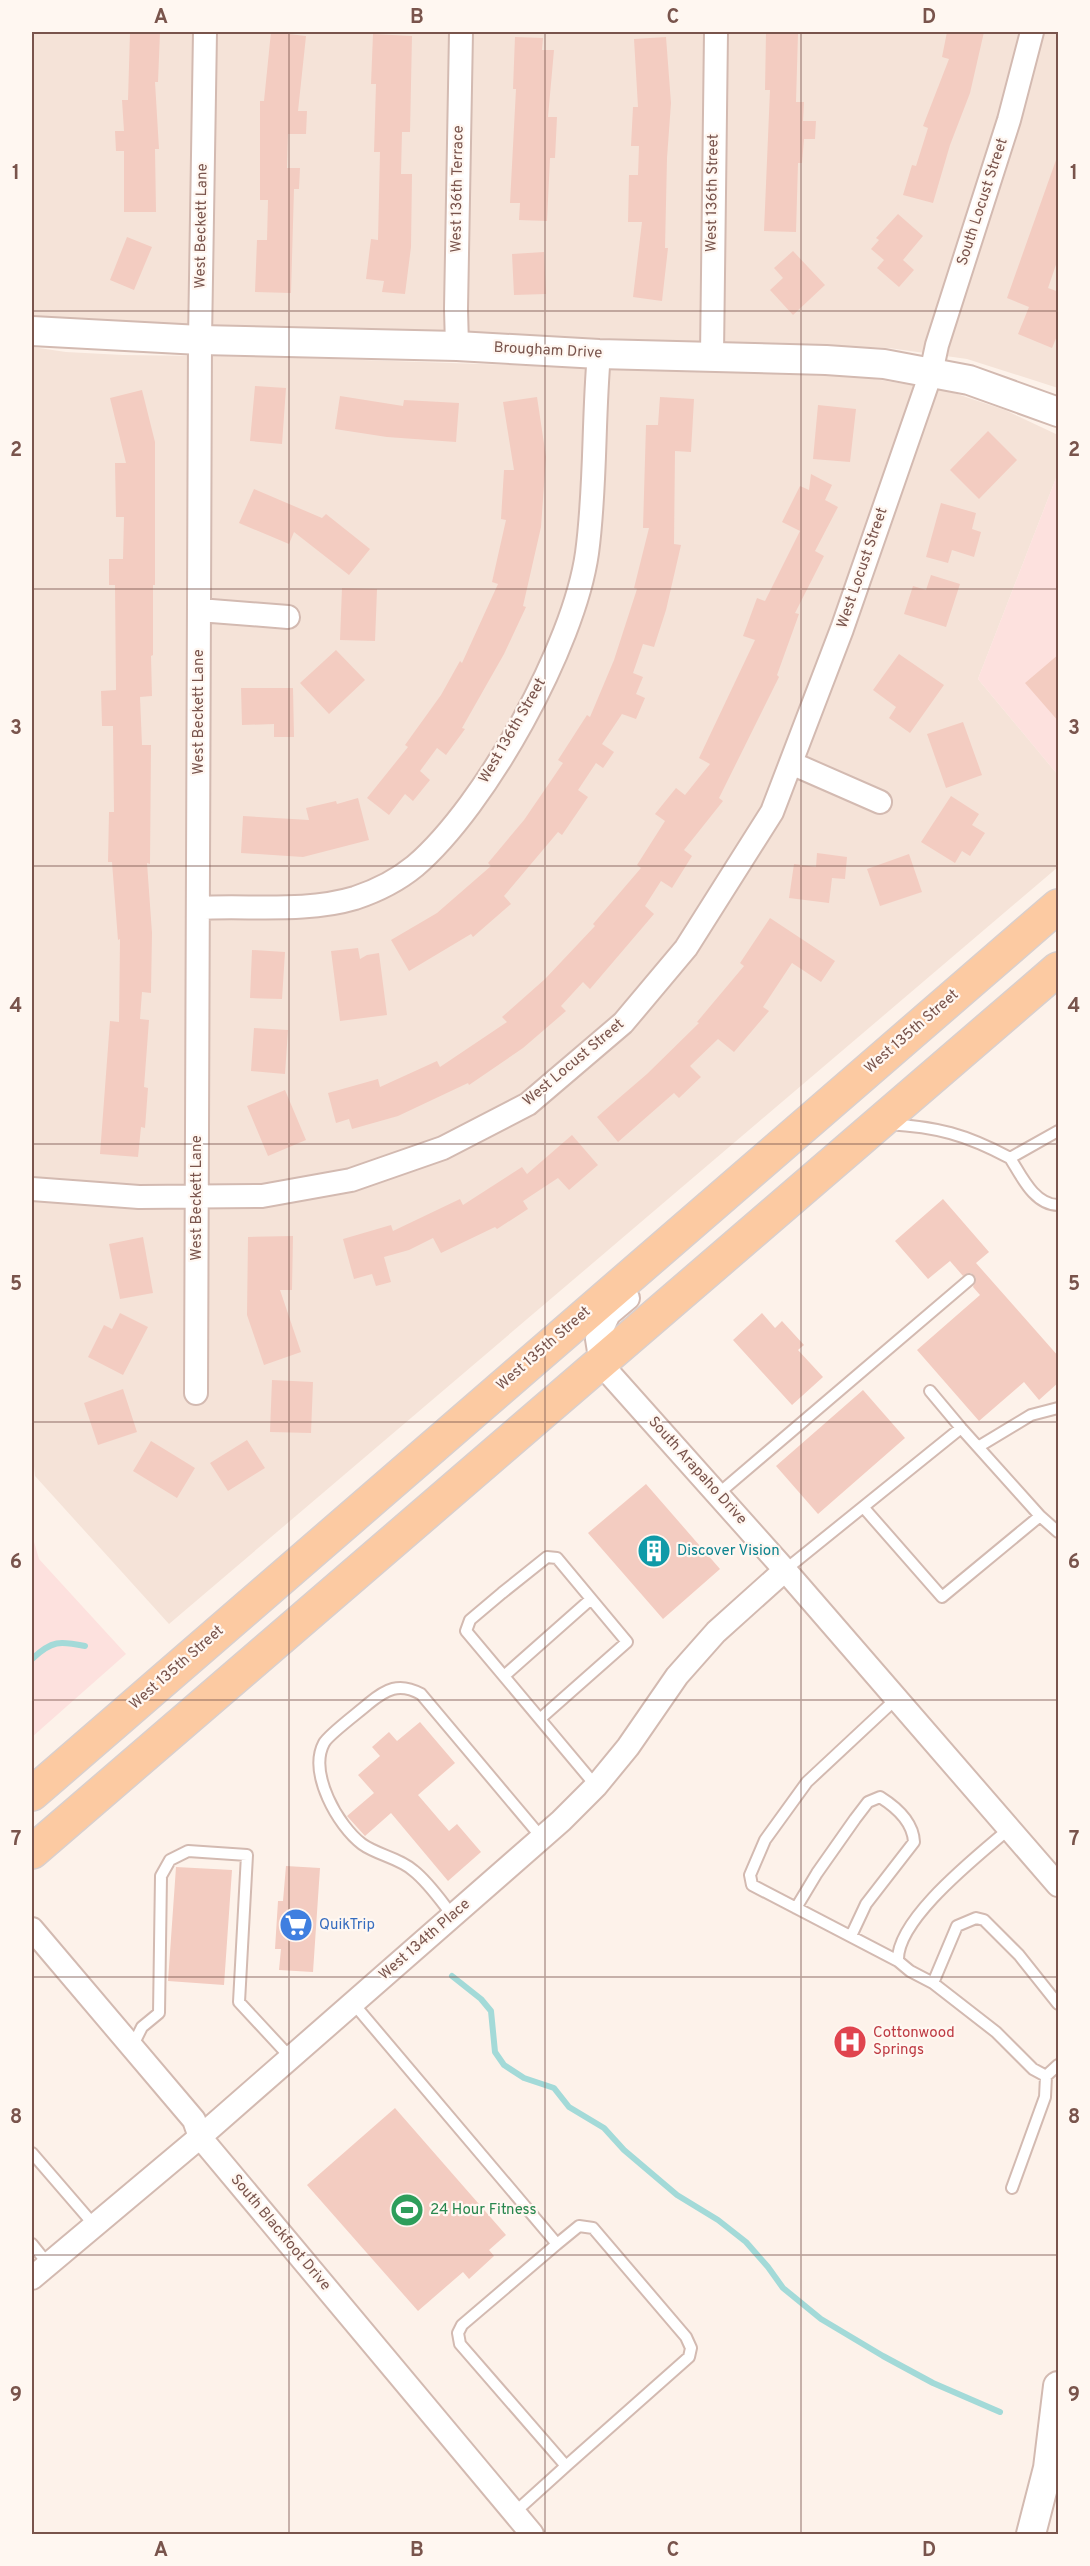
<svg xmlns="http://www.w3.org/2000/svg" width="1090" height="2566" font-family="Overpass,sans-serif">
<rect width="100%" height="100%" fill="#fdf2ea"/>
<!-- residential -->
<path fill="#f5e3d8" d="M32 32H1058V388L967 359 889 348 76 321 32 315Z
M32 347 66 352 123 355 274 357 862 377 948 391 1005 410 1058 435V473L978 679 1058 775V867L169 1624 35 1476 32 1447Z"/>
<!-- commercial -->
<path fill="#fde1de" d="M1058 473V775L978 679Z
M32 1535 39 1559 126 1654 32 1737Z"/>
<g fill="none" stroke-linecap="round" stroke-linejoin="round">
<!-- stream -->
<path stroke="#a3dad8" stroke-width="6" d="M32 1659C52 1640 60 1641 85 1646
M452 1976 481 1999 491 2011 495 2052 504 2065 524 2078 554 2088 569 2107 604 2128 624 2150 677 2195 718 2220 746 2242 768 2267 783 2288 821 2319 883 2356 933 2383 1000 2412"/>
</g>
<!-- building -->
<path fill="#f3ccc1" d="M130 32H160L158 82H155L159 149H155L156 212H124V151H116L115 131H124L122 100H128Z
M271 32 306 36 298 111H307L306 134H288L287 168H300L299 189H294L291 293 255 292 257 240H267L268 200H260V101H264Z
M766 32 798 33 796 102H804L803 121H816L815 139H804L802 163H798L796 232 764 231 770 90H765Z
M947 32H984L970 93 950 145 933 203 903 195 912 165 916 166 928 128 923 126 949 59 942 57Z
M373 34 412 36 410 132H402L401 174H412L411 247 405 294 382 292 384 281 366 279 371 239 378 240 380 152H374L376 84H371Z
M515 37 543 38 542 50H554L548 117H557L555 158H550L547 221 519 220 520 203H510L516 89H513Z
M666 37 671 103 667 158 665 248H668L662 301 633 297 642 222H628L629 175H638L639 146H631L633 107H638L634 39Z
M1056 160 1059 161V256L1048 288 1059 292V331L1052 348 1018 334 1029 307 1007 298Z
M898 214 923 236 903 260 914 270 899 287 877 268 884 260 871 249 879 240 876 238Z
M127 237 152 247 134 290 110 280Z
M793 251 825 285 793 315 770 290 783 278 774 268Z
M544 252 546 294 514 295 512 254Z
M255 386 286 388 282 444 250 441Z
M142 390 155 442V585H153V655L151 656 152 696 140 697 142 745H151L150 864 147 863 152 933 151 993 142 992 140 1019 149 1020 144 1087 148 1088 145 1128 141 1127 138 1157 100 1154 110 1021 119 1022 120 939 118 940 112 862H108L109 812H114L113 726H102L101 691 116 690 115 585H109V559H123L124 517H116L115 463H126L110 398Z
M340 396 403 406 404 400 459 403 456 442 387 437 335 429Z
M537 397 546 457 541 527 523 606 526 607 504 654 462 728 465 729 446 755 437 748 420 771 430 780 413 801 405 794 389 815 367 798 408 747 405 745 441 695 460 661 462 663 498 584 492 582 506 520 501 519 504 470H514L503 402Z
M660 397 694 399 691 452 675 451 674 544 681 545 666 610 654 647 643 644 633 673 643 677 636 694 645 698 636 719 622 714 602 744 614 752 603 768 596 763 578 790 588 797 562 835 558 832 504 896 511 904 473 937 471 934 409 971 391 940 437 913 491 866 488 863 524 820 563 763 558 760 587 715 590 717 614 660 637 589 634 588 649 528H643L646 425H658Z
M818 405 856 409 850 462 813 459Z
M988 431 1017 460 979 499 950 470Z
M811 474 832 485 825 500 838 507 815 551 824 556 795 613 799 614 777 675 779 677 719 798 723 801 684 850 692 856 672 888 661 881 645 906 654 914 590 989 583 982 561 1006 566 1011 523 1048 469 1085 468 1083 398 1116 352 1129 349 1119 336 1123 328 1093 378 1079 380 1087 437 1061 440 1067 507 1022 502 1017 545 979 595 926 593 924 641 868 637 865 665 821 655 814 676 788 685 795 710 764 699 758 755 640 743 636 757 598 765 601 800 531 782 522 800 486 809 490Z
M254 489 322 518 326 514 370 549 349 575 294 532 289 544 239 523Z
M941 503 976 513 972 529 981 532 974 557 952 550 948 563 926 557Z
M931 575 960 584 946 627 904 614 913 586 926 590Z
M342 588 377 589 375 641 340 640Z
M336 650 365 680 329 714 300 683Z
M899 654 944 685 910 733 889 718 896 707 873 690Z
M1059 654V722L1025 683Z
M241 688H293L294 737H274V724L242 725Z
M963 722 982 775 946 788 927 734Z
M951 796 979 814 972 825 985 833 970 856 962 851 955 863 921 842Z
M358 798 369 840 303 857 241 853 243 816 309 820 306 808 336 801 337 804Z
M817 853 847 857 845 879 832 878 829 903 789 898 794 864 816 867Z
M909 854 922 892 880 906 867 869Z
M770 918 835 961 821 982 792 963 763 1007 769 1011 734 1052 718 1039 690 1066 701 1077 679 1098 674 1093 618 1142 597 1117 647 1074 699 1023 697 1022 744 966 740 963Z
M358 948 360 959 367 955 379 953 387 1015 340 1021 331 951Z
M252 950 285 952 282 999 250 998Z
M254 1028 288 1030 285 1074 251 1071Z
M285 1090 306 1140 268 1156 247 1106Z
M572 1135 598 1165 569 1190 558 1178 523 1201 528 1209 497 1229 495 1227 441 1253 433 1238 409 1250 384 1257 391 1282 376 1286 372 1274 354 1279 343 1239 391 1225 393 1231 460 1199 463 1205 522 1167 527 1174Z
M943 1199 989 1252 976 1263 1059 1357V1382L1039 1400 1024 1382 979 1421 917 1350 980 1295 973 1287 976 1278 971 1273 963 1276 950 1261 928 1279 895 1241Z
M293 1236 292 1290H280L301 1352 264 1365 247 1315 248 1237Z
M143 1237 153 1293 120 1299 109 1244Z
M120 1313 148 1327 123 1375 88 1357 104 1325 112 1329Z
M762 1313 775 1328 782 1321 804 1345 798 1350 823 1377 792 1405 733 1340Z
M272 1380 313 1382 311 1433 270 1432Z
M123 1389 137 1432 98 1445 84 1403Z
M863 1390 905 1438 818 1514 776 1466Z
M247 1440 265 1468 228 1491 210 1463Z
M151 1441 195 1468 177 1498 133 1471Z
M646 1484 720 1569 663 1619 588 1533Z
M420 1722 455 1763 418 1795 449 1831 457 1824 481 1852 448 1881 391 1813 365 1836 347 1816 374 1793 358 1775 380 1756 372 1747 389 1732 397 1741Z
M286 1866 320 1868 313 1972 279 1970 281 1949H275L278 1901H283Z
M176 1867 232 1870 224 1985 168 1981Z
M395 2108 506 2235 489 2250 494 2256 469 2279 463 2272 418 2311 307 2185Z"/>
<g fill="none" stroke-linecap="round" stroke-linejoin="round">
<defs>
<path id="service" d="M888 1124C937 1127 965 1134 1010 1158L1058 1131
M1010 1158C1021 1175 1034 1205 1058 1205
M930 1391 961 1428
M978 1447 1031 1415 1058 1408
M718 1494 969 1280
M864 1508 942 1597 1040 1516 1058 1532
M785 1570 961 1428 1040 1516
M504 1676 591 1599
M897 1698 807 1782 765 1840 750 1875 752 1885 898 1961
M541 1718 627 1642 557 1558 547 1557 502 1593 470 1620 466 1631 596 1786
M1010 1828C979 1855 896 1919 898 1961L910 1971 933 1983 996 2032 1033 2069 1046 2076 1058 2065
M796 1908 817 1873 855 1819 868 1802 880 1797C896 1807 913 1822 914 1842L866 1904 851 1936
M453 1916C441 1901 429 1883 414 1871 400 1858 377 1855 362 1844 338 1826 308 1773 324 1743 328 1735 359 1712 368 1704 386 1689 399 1682 421 1694L542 1838
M933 1983 957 1926 976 1918 984 1920 1019 1955 1058 2004
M353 2003 557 2244 462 2325 458 2333 460 2344 566 2466 514 2513
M132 2047 142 2027 159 2013 161 1876 170 1860 188 1851 247 1855 239 2002 290 2057
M32 2153 95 2226
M1012 2188 1045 2097 1046 2076
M32 2244 48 2264
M557 2244 579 2226 593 2228 686 2337 691 2348 689 2357 566 2466"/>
<path id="minor" d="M457 346 456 309 461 32
M712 355 716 32
M199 610 288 617
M791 763 880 802
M198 908C249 905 305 913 355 898 376 891 398 880 415 866 486 805 574 646 587 553 596 487 593 420 599 354
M32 1189 139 1197 262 1196 351 1180 443 1148 528 1104 623 1023 686 948 772 812 842 629 931 373 937 345 1009 120 1032 32
M628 1298 609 1314 597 1339 601 1364 785 1570 1058 1885
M196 1393 200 340 205 32
M32 1929 194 2120 200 2137 532 2534
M32 2278 200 2137 561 1821 596 1786 628 1747 677 1676 716 1632 785 1570"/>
<path id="tertiary" d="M32 331 200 340 457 346 599 354 826 360 884 364 969 380 1058 412
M1031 2534 1048 2468 1058 2386"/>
<path id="primary" d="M32 1794 1058 906
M32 1852 1058 969"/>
</defs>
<!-- service casing -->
<use href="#service" stroke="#d3bab1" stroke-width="14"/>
<!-- minor casing -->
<use href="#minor" stroke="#d3bab1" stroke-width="26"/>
<!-- tertiary casing -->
<use href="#tertiary" stroke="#d3bab1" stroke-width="32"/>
<!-- primary casing -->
<use href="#primary" stroke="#d9cfcd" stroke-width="36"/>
<!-- service -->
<use href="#service" stroke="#fff" stroke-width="10"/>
<!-- minor -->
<use href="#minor" stroke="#fff" stroke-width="22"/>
<!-- tertiary -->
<use href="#tertiary" stroke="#fff" stroke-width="28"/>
<!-- primary -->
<use href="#primary" stroke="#fccaa2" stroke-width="33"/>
</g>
<!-- grid -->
<path fill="none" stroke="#79544c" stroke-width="1.5" stroke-opacity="0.55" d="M289 32V2534M545 32V2534M801 32V2534M32 311H1058M32 589H1058M32 866H1058M32 1144H1058M32 1422H1058M32 1700H1058M32 1977H1058M32 2255H1058"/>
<!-- icons -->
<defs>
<symbol id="building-disc" viewBox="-11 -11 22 22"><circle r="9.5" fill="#0f9aa8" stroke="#fff7f1"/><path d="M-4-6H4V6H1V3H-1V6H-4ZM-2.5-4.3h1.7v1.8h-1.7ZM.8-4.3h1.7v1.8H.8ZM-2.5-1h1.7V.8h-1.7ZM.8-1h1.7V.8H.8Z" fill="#fff"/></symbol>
<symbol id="supermarket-disc" viewBox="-11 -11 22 22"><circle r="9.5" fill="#3f7fe0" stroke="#fff7f1"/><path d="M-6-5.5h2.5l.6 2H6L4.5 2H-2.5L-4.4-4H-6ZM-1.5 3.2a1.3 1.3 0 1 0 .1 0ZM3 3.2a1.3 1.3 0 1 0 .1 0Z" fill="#fff"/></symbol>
<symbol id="hospital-disc" viewBox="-11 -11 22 22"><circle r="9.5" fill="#e0444e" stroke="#fff7f1"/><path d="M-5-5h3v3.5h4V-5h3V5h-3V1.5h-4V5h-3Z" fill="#fff"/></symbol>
<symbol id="stadium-disc" viewBox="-11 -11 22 22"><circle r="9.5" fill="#2e9e5b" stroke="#fff7f1"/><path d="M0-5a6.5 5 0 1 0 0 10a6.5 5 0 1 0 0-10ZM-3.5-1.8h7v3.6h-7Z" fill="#fff"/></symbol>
</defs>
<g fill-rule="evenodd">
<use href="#building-disc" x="635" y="1532" width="38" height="38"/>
<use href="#supermarket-disc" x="277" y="1906" width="38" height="38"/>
<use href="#hospital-disc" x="831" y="2023" width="38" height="38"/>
<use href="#stadium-disc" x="388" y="2191" width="38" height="38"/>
</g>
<g text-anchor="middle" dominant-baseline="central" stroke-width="4.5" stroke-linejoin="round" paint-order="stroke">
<!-- street labels -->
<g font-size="15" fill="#79544c" stroke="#fff7f1">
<text transform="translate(458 189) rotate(-89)">West 136th Terrace</text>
<text transform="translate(713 193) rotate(-89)">West 136th Street</text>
<text transform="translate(983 202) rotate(-72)">South Locust Street</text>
<text transform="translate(202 226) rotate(-89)">West Beckett Lane</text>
<text transform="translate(548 351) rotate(3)">Brougham Drive</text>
<text transform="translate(863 568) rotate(-71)">West Locust Street</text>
<text transform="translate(199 712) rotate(-90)">West Beckett Lane</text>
<text transform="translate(513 731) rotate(-60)">West 136th Street</text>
<text transform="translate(912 1032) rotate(-41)">West 135th Street</text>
<text transform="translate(574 1063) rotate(-40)">West Locust Street</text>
<text transform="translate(197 1198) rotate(-90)">West Beckett Lane</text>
<text transform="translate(544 1349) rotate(-41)">West 135th Street</text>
<text transform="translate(697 1471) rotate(48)">South Arapaho Drive</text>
<text transform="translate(177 1668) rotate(-41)">West 135th Street</text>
<text transform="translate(425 1940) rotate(-41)">West 134th Place</text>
<text transform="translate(280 2233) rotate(50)">South Blackfoot Drive</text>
</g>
<!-- culture labels -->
<g font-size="15" fill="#0d838f" stroke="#fff7f1" text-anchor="start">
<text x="677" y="1551">Discover Vision</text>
</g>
<!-- shop labels -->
<g font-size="15" fill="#366cbe" stroke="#fff7f1" text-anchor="start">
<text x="319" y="1925">QuikTrip</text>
</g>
<!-- health labels -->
<g font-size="15" fill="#be3a42" stroke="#fff7f1" text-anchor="start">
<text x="873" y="2033">Cottonwood<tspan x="873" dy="17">Springs</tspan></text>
</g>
<!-- leisure labels -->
<g font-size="15" fill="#27864d" stroke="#fff7f1" text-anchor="start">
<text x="430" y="2210">24 Hour Fitness</text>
</g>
</g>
<!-- border -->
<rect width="1090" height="2566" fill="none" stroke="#fff7f1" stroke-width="66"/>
<rect x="33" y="33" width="1024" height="2500" fill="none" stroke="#79544c" stroke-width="2"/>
<g font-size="20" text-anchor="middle" font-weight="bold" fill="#79544c">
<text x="161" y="23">A</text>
<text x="417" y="23">B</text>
<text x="673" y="23">C</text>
<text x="929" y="23">D</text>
<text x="16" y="179">1</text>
<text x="1074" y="179">1</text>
<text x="16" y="456">2</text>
<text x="1074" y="456">2</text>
<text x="16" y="734">3</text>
<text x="1074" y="734">3</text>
<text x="16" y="1012">4</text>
<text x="1074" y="1012">4</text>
<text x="16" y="1290">5</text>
<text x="1074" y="1290">5</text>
<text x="16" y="1568">6</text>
<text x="1074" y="1568">6</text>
<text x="16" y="1845">7</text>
<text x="1074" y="1845">7</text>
<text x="16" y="2123">8</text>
<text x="1074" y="2123">8</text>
<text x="16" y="2401">9</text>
<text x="1074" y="2401">9</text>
<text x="161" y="2556">A</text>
<text x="417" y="2556">B</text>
<text x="673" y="2556">C</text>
<text x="929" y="2556">D</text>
</g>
</svg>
